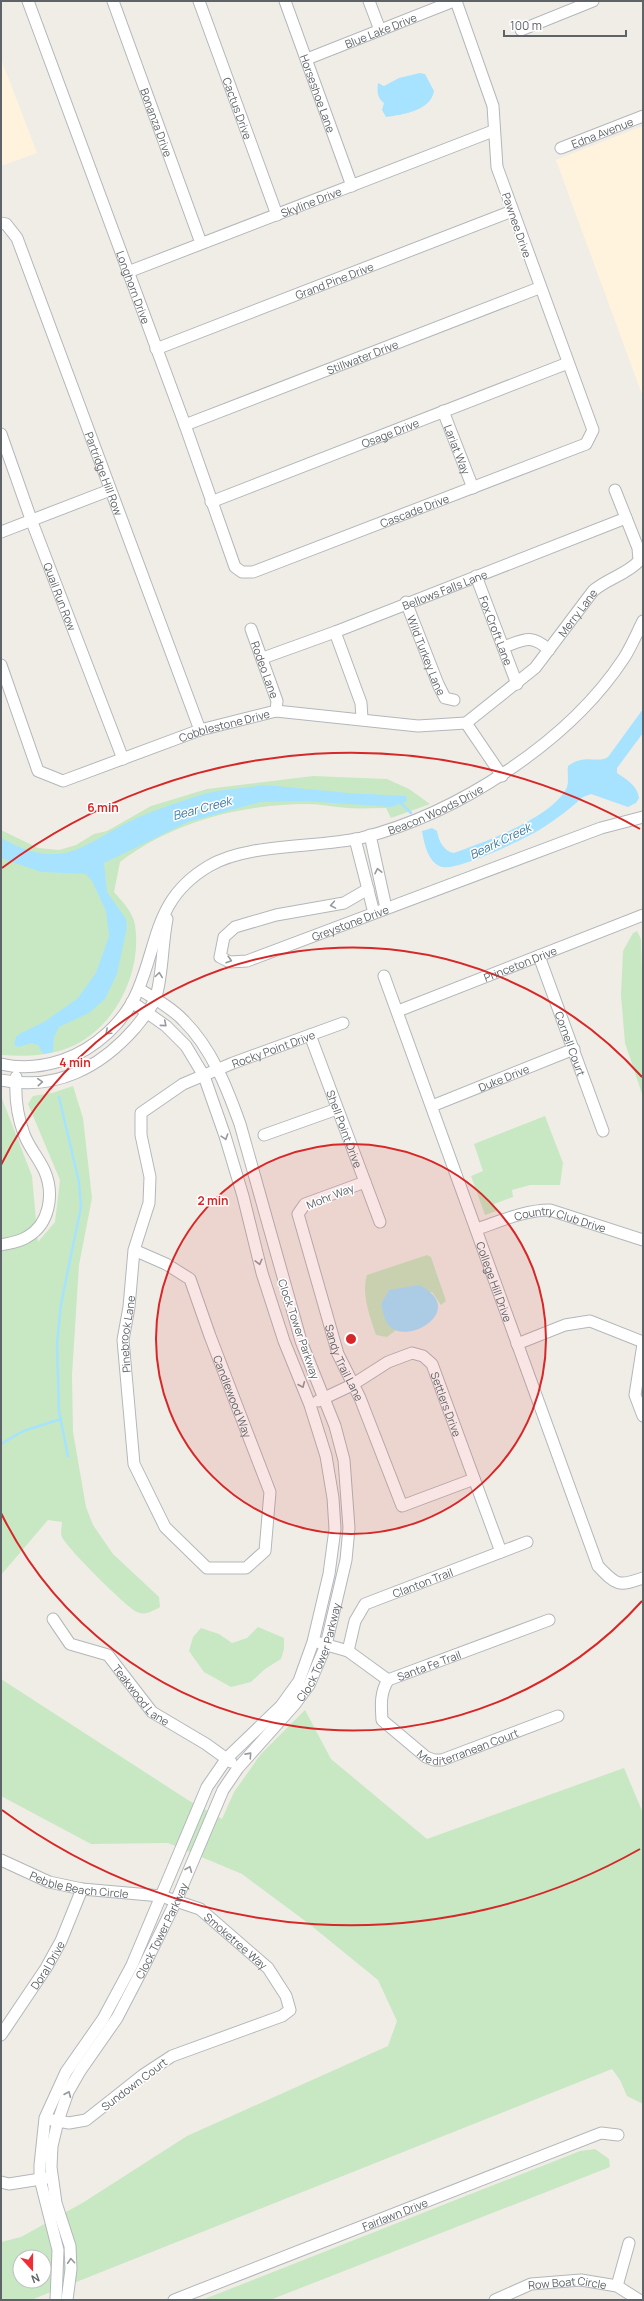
<svg xmlns="http://www.w3.org/2000/svg" width="644" height="2301" font-family="Manrope,sans-serif">
<rect width="100%" height="100%" fill="#f0ede6"/>
<!-- commercial -->
<path fill="#fff3dd" d="M1 59 37 153 1 166Z
M643 126V397L556 160Z"/>
<!-- green -->
<path fill="#c7e8c2" fill-rule="evenodd" d="M313 776 387 779 409 789 430 804 391 818 386 808C373 808 360 809 347 808 334 807 321 804 308 804 242 804 172 822 120 862L114 892C122 901 133 912 135 925 142 971 117 1024 75 1045 52 1056 26 1057 1 1055V830L38 848 59 850 76 845 94 834 107 831 151 806 207 789Z
M637 931 641 939 642 971 643 1097 625 1043 621 995 623 951 633 933Z
M73 1086 83 1118 92 1198 79 1265 72 1375 73 1432 86 1507 93 1525 113 1554 159 1597 160 1607C153 1611 145 1616 137 1612 126 1607 67 1548 62 1537 60 1533 62 1527 62 1522L48 1520 1 1575V1096L32 1176 38 1242 55 1222 60 1180 28 1104 33 1096 52 1093Z
M545 1116 563 1163 560 1185H530L512 1190 513 1197 494 1204 496 1211 485 1215 471 1176 483 1171 474 1144Z
M427 1255 431 1257 446 1301 441 1305 432 1292 381 1304C384 1315 386 1323 396 1330L387 1337 376 1335C370 1317 361 1294 367 1275Z
M258 1627 284 1638V1649L281 1659 265 1669 251 1682 231 1687 204 1672 189 1651 193 1637 201 1628 219 1634 232 1643 247 1638Z
M1 1679 188 1800 222 1819 234 1792 261 1754 305 1710 331 1759 427 1839 624 1768 643 1813V2104L627 2096 620 2080 612 2069 31 2300H1V2242L21 2237 84 2202 187 2136 388 2046 397 2021 378 1980 308 1923 242 1874 168 1843 91 1844 1 1796ZM20 2257H44V2281H20Z
M595 2149 609 2159 610 2167 270 2300H202L580 2151Z"/>
<!-- water -->
<path fill="#a7e3ff" d="M420 73 425 74 434 91C431 111 401 115 386 117L382 110 384 103C377 98 377 91 378 83L384 86 399 78Z
M643 709V733L617 768V773C627 780 637 785 639 798L636 803 628 807 591 794 583 797C571 808 558 818 544 827 530 837 457 871 442 867 428 863 424 843 422 831L432 828 437 831C439 841 443 851 454 853 484 842 554 817 567 787 569 781 567 773 568 766 585 753 598 764 608 757Z
M265 785 348 793 406 796 407 801 392 807 305 801 260 802 188 822 104 863 107 892 126 919 127 927 117 974 105 999 89 1013 59 1027 54 1037 53 1052 43 1054 38 1045 32 1043 18 1047 14 1045 16 1037 21 1033 44 1022 77 999 96 973 109 936 106 911 92 881 86 874 41 872 1 858V838C69 876 85 839 144 815 164 807 187 799 208 793 226 789 246 788 265 785Z
M419 1285C464 1307 418 1340 395 1330 385 1326 383 1313 381 1304L389 1290Z"/>
<g fill="none" stroke-linecap="round" stroke-linejoin="round">
<!-- stream -->
<path stroke="#a7e3ff" stroke-width="2.5" d="M400 802 411 813
M59 1097 79 1182 81 1207 61 1304 57 1343 59 1412 68 1456
M1 1444 23 1431 61 1419"/>
<defs>
<g id="minor">
<path id="s1" d="M28 1 185 425 235 567 242 572H253L586 444 593 430 497 167 493 106 456 1"/>
<path id="s2" d="M113 1 201 243"/>
<path id="s3" d="M199 1 277 215"/>
<path id="s4" d="M285 1 352 186"/>
<path d="M369 1 380 30"/>
<path d="M521 30 593 1"/>
<path id="s5" d="M307 59 454 1"/>
<path id="s6" d="M561 148 643 116"/>
<path id="s7" d="M1 223 6 224 17 238 200 730"/>
<path id="s8" d="M128 272 493 131"/>
<path id="s9" d="M156 349 512 211"/>
<path id="s10" d="M443 411 473 488"/>
<path id="s11" d="M185 425 539 288"/>
<path id="s12" d="M1 434 32 522 123 759"/>
<path id="s13" d="M211 502 568 363"/>
<path d="M1 532 110 490"/>
<path id="s14" d="M476 576 517 684"/>
<path id="s15" d="M406 602 438 684 445 698 454 700"/>
<path id="s16" d="M251 629 277 701 276 711"/>
<path d="M335 632 361 703 362 718"/>
<path d="M504 647C525 639 532 634 549 650"/>
<path id="s17" d="M263 658 335 632 626 518"/>
<path id="s18" d="M1 665 38 771 63 781 200 730 276 711 418 726 466 723"/>
<path id="s19" d="M466 723 535 668 593 591C608 578 626 575 639 561L638 548 615 490"/>
<path d="M466 723 502 776"/>
<path d="M370 835 386 908"/>
<path d="M355 839 374 913"/>
<path id="s20" d="M368 889 344 903 276 915 235 927 224 937 220 957 230 962 247 961 601 828 643 817"/>
<path id="s21" d="M539 956 603 1131"/>
<path id="s22" d="M384 976 598 1566C616 1585 618 1587 643 1578"/>
<path id="s23" d="M398 1011 643 915"/>
<path id="s24" d="M310 1035 380 1222"/>
<path id="s25" d="M1 1064C22 1069 42 1067 63 1060 95 1049 125 1022 138 990 159 940 155 898 209 866 247 843 316 848 361 838 457 814 569 742 624 658 631 647 637 633 643 621"/>
<path d="M1 1080C55 1091 100 1068 135 1028 142 1019 152 1008 156 997 163 972 162 945 167 919"/>
<path id="s26" d="M432 1106 574 1049"/>
<path d="M264 1135 337 1109"/>
<path id="s27" d="M365 1182 305 1204 298 1214 338 1354 360 1398 402 1506 474 1479"/>
<path id="s28" d="M477 1229C501 1221 525 1210 550 1210L643 1240"/>
<path d="M1 1245C10 1243 19 1242 27 1237 50 1224 54 1194 45 1172 39 1158 29 1148 24 1134 17 1116 15 1096 16 1077"/>
<path id="s29" d="M134 1250 166 1264 190 1279 210 1336 270 1492 265 1551 246 1568H207L165 1527 134 1464 123 1340 129 1307 134 1250 149 1203 150 1177 141 1135V1113L183 1084 233 1063 343 1023"/>
<path d="M517 1344 565 1325 590 1321 643 1342"/>
<path d="M643 1344 635 1395 643 1416"/>
<path id="s30" d="M318 1401 352 1385 388 1362 412 1353 423 1356 432 1364 501 1552"/>
<path id="s31" d="M53 1619 70 1644 108 1655 152 1712 206 1744 231 1762"/>
<path id="s32" d="M320 1643 348 1651 388 1680 549 1620"/>
<path id="s33" d="M348 1651 355 1621 365 1604 527 1542"/>
<path id="s34" d="M388 1680C380 1693 381 1705 382 1720L426 1757 434 1760H442L558 1716"/>
<path id="s35" d="M1 1860 49 1882 82 1889 161 1896 200 1909 268 1968 286 1996 290 2010 282 2016 172 2056 143 2075 86 2120 69 2123 52 2120"/>
<path id="s36" d="M1 2035 46 1968 61 1941 82 1889"/>
<path d="M1 2182 9 2184 47 2178"/>
<path d="M617 2286 629 2243"/>
<path d="M56 2300 58 2250 40 2179V2165L45 2118 66 2072 103 2019 132 1965 207 1787 227 1758 281 1706 299 1681 313 1642 329 1574 335 1529 333 1498 326 1456 310 1405 284 1341 262 1273 243 1196 225 1136 204 1076 186 1046 166 1026 132 1002"/>
<path id="s37" d="M67 2300 71 2269 70 2246 56 2203 51 2167 52 2146 58 2121 68 2092 80 2071 117 2018 145 1964 176 1901 223 1790 238 1768 295 1704 309 1685 326 1645 346 1560 349 1528 344 1460 335 1426 301 1341 240 1124C227 1088 212 1049 184 1021 172 1008 154 998 139 989"/>
<path id="s38" d="M174 2300 601 2133 618 2135"/>
<path id="s39" d="M495 2300 531 2284 581 2280 617 2286 639 2300"/>
</g>
</defs>
<!-- minor casing -->
<use href="#minor" stroke="#b3b7bb" stroke-width="13"/>
<!-- minor -->
<use href="#minor" stroke="#fff" stroke-width="11"/>
</g>
<!-- one-way arrows -->
<defs><path id="oneway-chevron" d="M-2-3.5L2.5 0L-2 3.5" fill="none" stroke-width="1.6" stroke-linecap="round" stroke-linejoin="round"/></defs>
<g stroke="#969a9c">
<use href="#oneway-chevron" transform="translate(378 871) rotate(-102)"/>
<use href="#oneway-chevron" transform="translate(333 905) rotate(170)"/>
<use href="#oneway-chevron" transform="translate(229 960) rotate(17)"/>
<use href="#oneway-chevron" transform="translate(159 975) rotate(-82)"/>
<use href="#oneway-chevron" transform="translate(164 1024) rotate(40)"/>
<use href="#oneway-chevron" transform="translate(108 1032) rotate(138)"/>
<use href="#oneway-chevron" transform="translate(40 1082) rotate(-4)"/>
<use href="#oneway-chevron" transform="translate(225 1137) rotate(72)"/>
<use href="#oneway-chevron" transform="translate(259 1262) rotate(76)"/>
<use href="#oneway-chevron" transform="translate(302 1385) rotate(67)"/>
<use href="#oneway-chevron" transform="translate(249 1755) rotate(-48)"/>
<use href="#oneway-chevron" transform="translate(189 1869) rotate(-68)"/>
<use href="#oneway-chevron" transform="translate(68 2094) rotate(-67)"/>
<use href="#oneway-chevron" transform="translate(71 2261) rotate(-94)"/>
</g>
<!-- distance rings -->
<circle cx="351" cy="1339" r="195" fill="#d62828" fill-opacity=".12"/>
<g fill="none" stroke="#d62828" stroke-width="2">
<circle cx="351" cy="1339" r="195"/>
<path d="M642 1601A391 391 0 0 1 1 1513M1 1165A391 391 0 0 1 642 1077"/>
<path d="M640 1849A586 586 0 0 1 2 1810M2 868A586 586 0 0 1 640 829"/>
</g>
<g text-anchor="middle" dominant-baseline="central" stroke-width="3" stroke-linejoin="round" paint-order="stroke">
<!-- street labels -->
<g font-size="11" fill="#5e6367" stroke="#fff">
<text stroke="none"><textPath href="#s5" startOffset="79">Blue Lake Drive</textPath></text>
<text stroke="none"><textPath href="#s4" startOffset="98">Horseshoe Lane</textPath></text>
<text stroke="none"><textPath href="#s3" startOffset="114">Cactus Drive</textPath></text>
<text stroke="none"><textPath href="#s2" startOffset="129">Bonanza Drive</textPath></text>
<text stroke="none"><textPath href="#s6" startOffset="44">Edna Avenue</textPath></text>
<text stroke="none"><textPath href="#s8" startOffset="196">Skyline Drive</textPath></text>
<text transform="translate(517 225) rotate(71)">Pawnee Drive</text>
<text stroke="none"><textPath href="#s9" startOffset="191">Grand Pine Drive</textPath></text>
<text stroke="none"><textPath href="#s1" startOffset="305">Longhorn Drive</textPath></text>
<text stroke="none"><textPath href="#s11" startOffset="190">Stillwater Drive</textPath></text>
<text stroke="none"><textPath href="#s13" startOffset="192">Osage Drive</textPath></text>
<text stroke="none"><textPath href="#s10" startOffset="41">Lariat Way</textPath></text>
<text stroke="none"><textPath href="#s7" startOffset="274">Partridge Hill Row</textPath></text>
<text stroke="none"><textPath href="#s1" startOffset="795">Cascade Drive</textPath></text>
<text stroke="none"><textPath href="#s17" startOffset="194">Bellows Falls Lane</textPath></text>
<text stroke="none"><textPath href="#s12" startOffset="173">Quail Run Row</textPath></text>
<text stroke="none"><textPath href="#s19" startOffset="158">Merry Lane</textPath></text>
<text stroke="none"><textPath href="#s14" startOffset="58">Fox Croft Lane</textPath></text>
<text stroke="none"><textPath href="#s15" startOffset="57">Wild Turkey Lane</textPath></text>
<text stroke="none"><textPath href="#s16" startOffset="43">Rodeo Lane</textPath></text>
<text stroke="none"><textPath href="#s18" startOffset="310">Cobblestone Drive</textPath></text>
<text stroke="none"><textPath href="#s25" startOffset="551">Beacon Woods Drive</textPath></text>
<text stroke="none"><textPath href="#s20" startOffset="313">Greystone Drive</textPath></text>
<text stroke="none"><textPath href="#s23" startOffset="131">Princeton Drive</textPath></text>
<text stroke="none"><textPath href="#s21" startOffset="93">Cornell Court</textPath></text>
<text stroke="none"><textPath href="#s29" startOffset="1047">Rocky Point Drive</textPath></text>
<text stroke="none"><textPath href="#s26" startOffset="77">Duke Drive</textPath></text>
<text stroke="none"><textPath href="#s24" startOffset="100">Shell Point Drive</textPath></text>
<text transform="translate(330 1196) rotate(-22)">Mohr Way</text>
<text stroke="none"><textPath href="#s28" startOffset="87">Country Club Drive</textPath></text>
<text stroke="none"><textPath href="#s22" startOffset="325">College Hill Drive</textPath></text>
<text transform="translate(299 1329) rotate(71)">Clock Tower Parkway</text>
<text stroke="none"><textPath href="#s29" startOffset="674">Pinebrook Lane</textPath></text>
<text stroke="none"><textPath href="#s27" startOffset="232">Sandy Trail Lane</textPath></text>
<text stroke="none"><textPath href="#s29" startOffset="188">Candlewood Way</textPath></text>
<text stroke="none"><textPath href="#s30" startOffset="172">Settlers Drive</textPath></text>
<text stroke="none"><textPath href="#s33" startOffset="112">Clanton Trail</textPath></text>
<text stroke="none"><textPath href="#s37" startOffset="724">Clock Tower Parkway</textPath></text>
<text stroke="none"><textPath href="#s32" startOffset="122">Santa Fe Trail</textPath></text>
<text stroke="none"><textPath href="#s31" startOffset="122">Teakwood Lane</textPath></text>
<text stroke="none"><textPath href="#s34" startOffset="143">Mediterranean Court</textPath></text>
<text stroke="none"><textPath href="#s35" startOffset="83">Pebble Beach Circle</textPath></text>
<text stroke="none"><textPath href="#s37" startOffset="400">Clock Tower Parkway</textPath></text>
<text stroke="none"><textPath href="#s35" startOffset="255">Smoketree Way</textPath></text>
<text stroke="none"><textPath href="#s36" startOffset="84">Doral Drive</textPath></text>
<text transform="translate(134 2084) rotate(-37)">Sundown Court</text>
<text stroke="none"><textPath href="#s38" startOffset="237">Fairlawn Drive</textPath></text>
<text stroke="none"><textPath href="#s39" startOffset="76">Row Boat Circle</textPath></text>
</g>
<!-- water labels -->
<g font-size="12" font-style="italic" fill="#3b7aa3" stroke="#fff">
<text transform="translate(202 808) rotate(-15)">Bear Creek</text>
<text transform="translate(500 841) rotate(-26)">Beark Creek</text>
</g>
</g>
<circle cx="351" cy="1339" r="6" fill="#d62828" stroke="#fff" stroke-width="2"/>
<g font-size="12" text-anchor="middle" font-weight="bold" fill="#d62828" stroke="#fff" stroke-width="3" stroke-linejoin="round" paint-order="stroke">
<text x="103" y="812">6 min</text>
<text x="75" y="1067">4 min</text>
<text x="213" y="1205">2 min</text>
</g>
<!-- border -->
<rect width="644" height="2301" fill="none" stroke="#5e6367" stroke-width="4"/>
<!-- north arrow -->
<g transform="translate(32 2269) rotate(159)"><circle r="19" fill="#ffffff" stroke="#bfc1c2"/>
<path d="M0-3L7 15L0 10L-7 15Z" fill="#ee2e36"/>
<text y="-6" font-size="11" font-weight="bold" text-anchor="middle" fill="#5e6367">N</text>
</g>
<!-- scale -->
<path d="M504 30v6h122v-6" fill="none" stroke="#5e6367" stroke-width="2"/>
<text x="510" y="30" font-size="12" fill="#5e6367" stroke="#ffffff" stroke-width="3" paint-order="stroke">100 m</text>
</svg>
